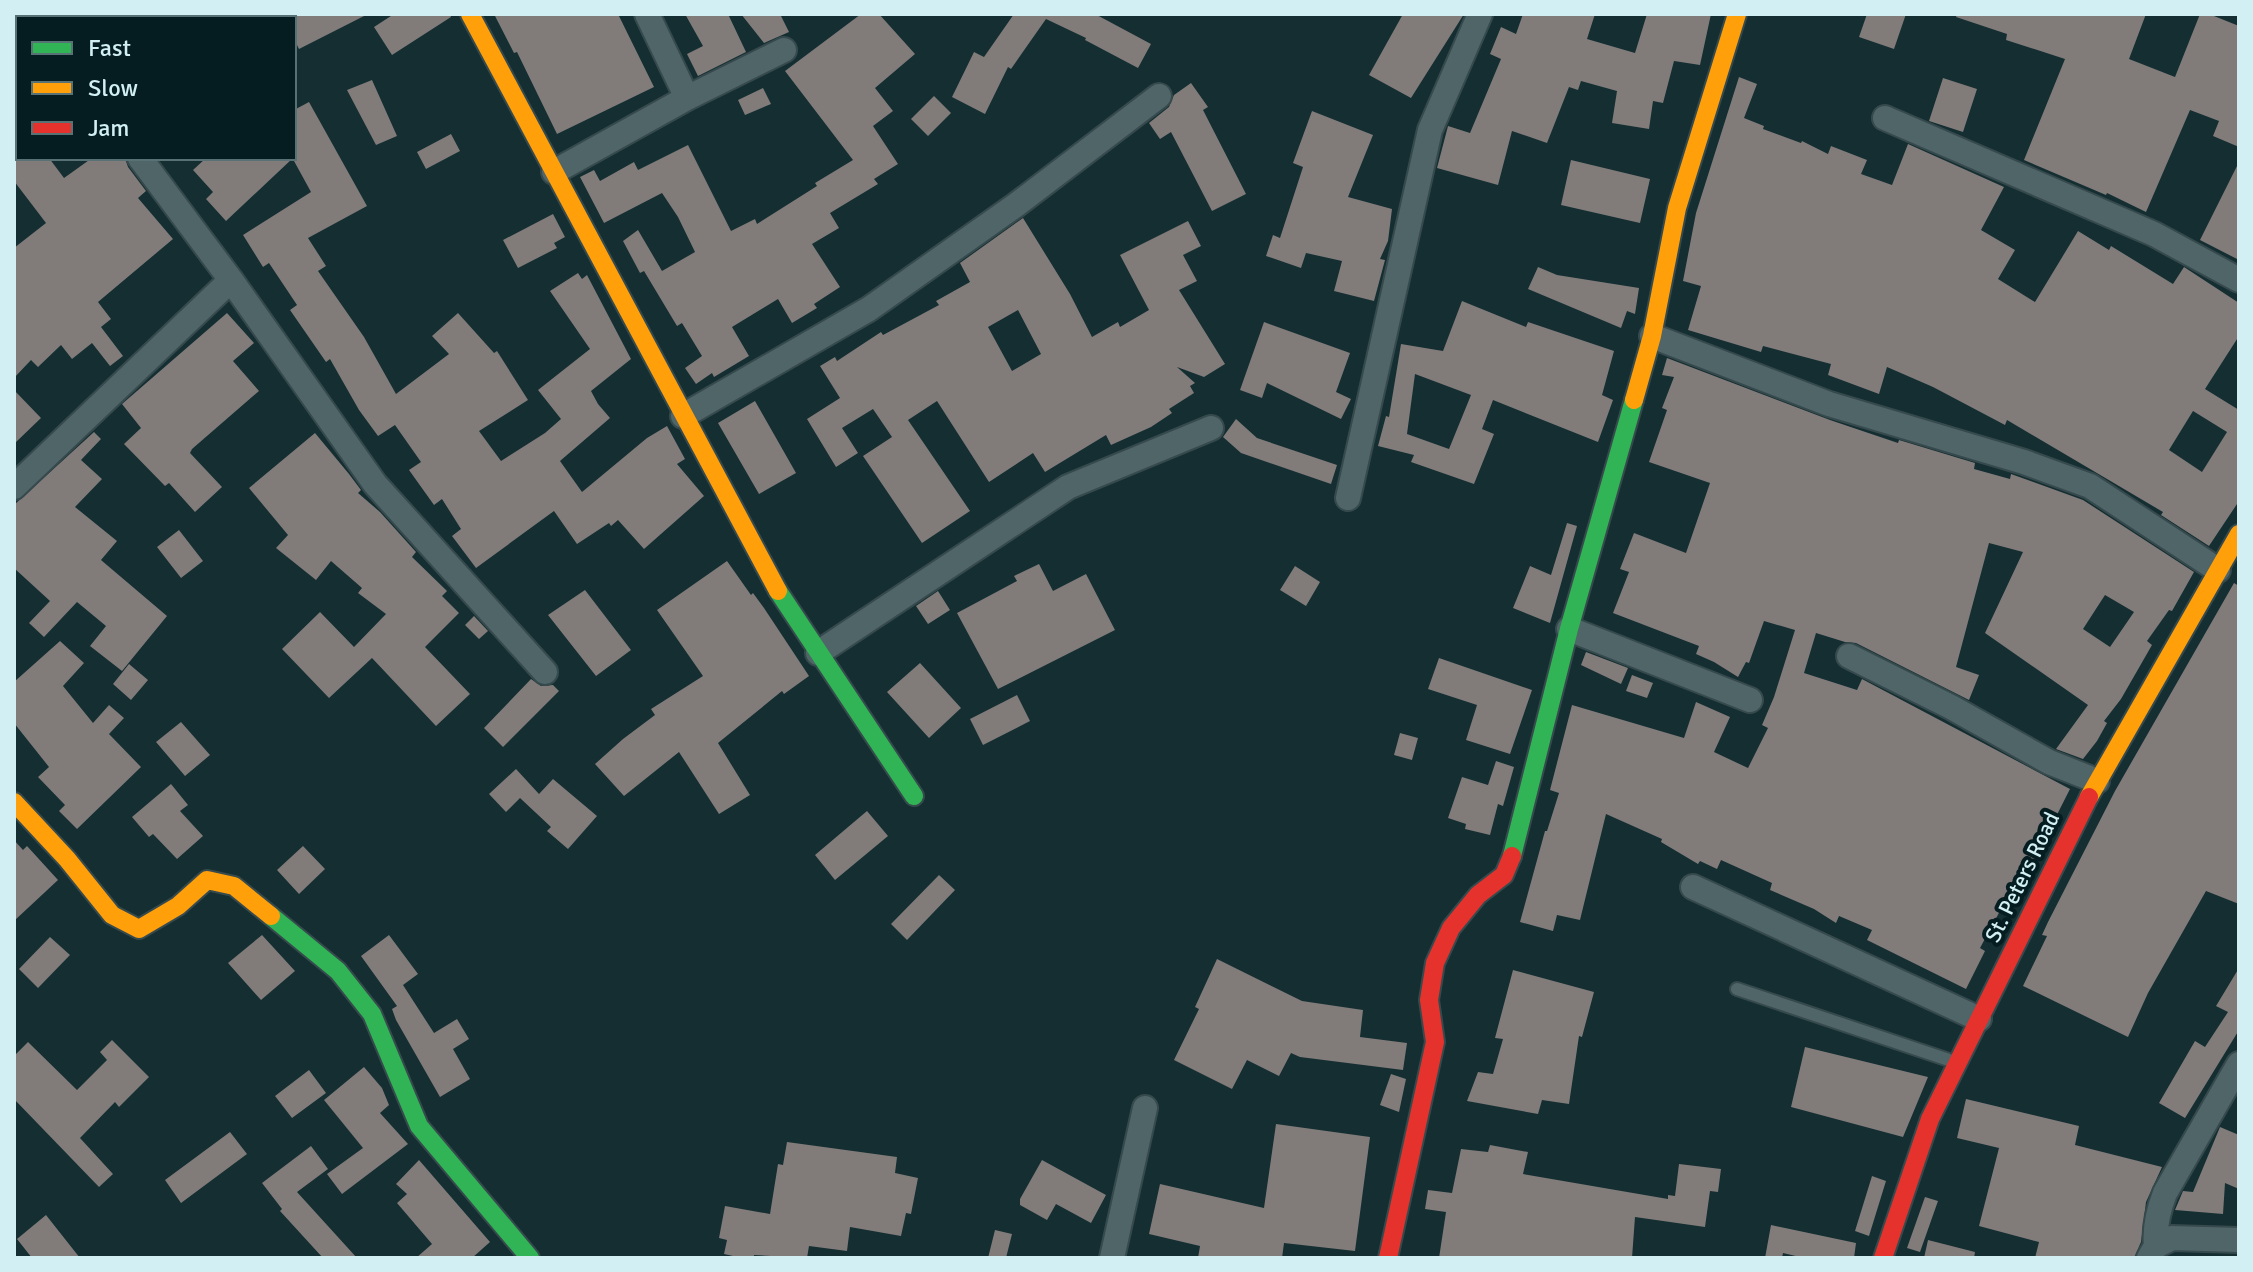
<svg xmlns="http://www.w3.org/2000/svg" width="2253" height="1272" font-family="Signika,sans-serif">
<rect width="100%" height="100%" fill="#142e31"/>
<!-- building -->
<path fill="#817b7a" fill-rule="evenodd" d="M294 14H368L299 49 294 39Z
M394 14H450L451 17 392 55 374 27Z
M494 14H618L654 87 557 134 517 52 514 53Z
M685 14H728L746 52 698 76 687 54 703 46Z
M741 14H780L789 32 764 43Z
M861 14H879L915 54 875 88 893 111 873 126 898 164 874 179 878 184 830 213 839 228 812 244 840 287 814 304 817 308 792 323 778 299 732 327 749 356 714 377 712 373 696 384 685 368 702 356 682 323 677 326 644 271 640 273 623 241 638 230 662 271 695 252 678 217 662 193 604 223 580 177 594 170 600 181 634 162 638 170 688 145 731 231 755 219 757 224 817 186 815 183 853 160 785 71Z
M1014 14H1095L1151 44 1138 68 1085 40 1086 38 1046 19 1011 69 1008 67 985 114 952 97 974 52 984 57Z
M1403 14H1464L1411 98 1369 75Z
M1523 14H1595L1587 39 1635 53 1647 14H1711L1700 65 1674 61 1663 103 1653 101 1649 129 1612 123 1617 91 1581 81 1578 90 1569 87 1547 143 1512 131 1498 185 1437 168 1448 126 1470 133 1501 59 1490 54 1501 27 1516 34Z
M1867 14H1906L1894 49 1859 37Z
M1957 14H2146L2129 59 2175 77 2200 14H2209L2239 26V147L2213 136 2219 121 2190 110 2146 212 2107 193 2106 195 2024 160 2065 59 2006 40 2007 34 1956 17Z
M1739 77 1757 84 1744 118 1764 126 1763 129 1801 143 1802 141 1828 154 1831 146 1867 160 1861 174 1892 185 1908 144 2004 187 1981 230 2015 250 1998 279 2035 302 2078 231 2109 250 2111 246 2173 284 2184 267 2239 303V336L2205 389 2239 410V501L2209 546 2161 515 2163 512 2007 420 2005 425 1933 387 1887 367 1879 394 1828 375 1831 364 1763 346 1761 352 1688 330 1701 286 1683 281 1696 213ZM2193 411 2227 432 2202 472 2169 450Z
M1943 78 1977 89 1963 132 1929 121Z
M372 80 397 136 376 145 347 90Z
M1191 83 1208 107 1203 110 1246 194 1212 211 1171 132 1160 139 1149 123 1169 107 1174 95Z
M763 88 771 104 745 115 738 100Z
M934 96 951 113 928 136 911 119Z
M309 102 367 206 308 238 326 266 318 271 364 337 396 394 449 354 432 336 458 313 494 353 497 351 528 400 479 431 501 461 545 433 561 419 538 390 590 349 550 291 578 273 582 279 587 275 631 359 591 391 598 404 610 418 560 461 582 492 647 438 667 426 685 459 677 464 704 496 644 549 618 520 611 526 609 523 577 544 554 511 476 568 452 536 461 529 442 499 434 505 409 470 421 462 395 425 378 436 359 410 330 359 326 362 290 310 297 305 269 263 263 267 243 235 311 192 294 161V110Z
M1312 111 1373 135 1348 197 1392 209 1388 241 1380 259 1385 260 1374 301 1334 291 1342 261 1306 253 1301 268 1266 256 1273 235 1280 238 1303 167 1293 163Z
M451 134 460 151 426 169 417 152Z
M14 158H49L64 178 92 158H125L128 167 146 191 138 198 173 239 98 302 111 319 101 327 123 356 110 366 92 343 72 359 61 345 38 367 31 360 14 378V248L46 223 14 181Z
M206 158H293L226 221 206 199 213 192 193 170Z
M1571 160 1650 179 1640 223 1561 205Z
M2239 162V260L2200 240Z
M553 214 565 237 554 243 557 248 518 268 503 240Z
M1023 218 1070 294 1092 337 1118 322 1120 327 1149 310 1120 255 1188 221 1201 246 1183 255 1197 281 1179 290 1225 364 1204 377 1177 367 1195 383 1190 386 1194 393 1169 409 1172 413 1151 427 1111 445 1106 435 1045 472 1033 453 989 482 937 401 908 420 970 511 922 543 863 456 892 437 873 409 842 428 858 453 836 467 807 419 840 398 820 366 835 357 837 361 881 332 883 335 939 305 936 301 970 282 960 263ZM1018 310 1041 354 1012 371 988 327Z
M1538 267 1557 275 1639 288 1635 314 1627 311 1621 328 1528 289Z
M1462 301 1526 327 1528 322 1614 351 1602 395 1613 400 1598 442 1493 400 1482 429 1494 434 1474 484 1411 462 1414 455 1378 446 1386 416 1389 417 1401 344 1443 351ZM1415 374 1471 395 1449 449 1407 434Z
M227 313 254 343 233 361 259 391 192 449 190 453 222 487 195 512 169 483 165 486 124 444 141 428 122 404Z
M1264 322 1350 353 1336 392 1351 399 1341 419 1267 383 1262 398 1240 390Z
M1667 358 1830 420 1898 443 1899 440 1975 463 1974 469 2010 479 2011 474 2083 500 2194 572 2172 611 2169 610 2147 641 2152 645 2121 699 2104 721 2107 723 2097 741 2083 759 2056 749 2088 705 1985 633 2023 552 1989 543 1956 667 1979 675 1969 700 1856 643 1845 642 1816 633 1804 673 1857 690 1862 679 2070 789 2030 868 2018 888 2014 885 1980 948 1985 951 1966 989 1867 940 1872 930 1839 916 1836 923 1814 909 1770 890 1772 883 1721 860 1717 869 1700 861 1698 864 1661 842 1662 839 1606 814 1580 920 1557 915 1553 931 1520 922 1545 831H1547L1559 793 1550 790 1572 705 1684 738 1696 702 1730 717 1714 752 1748 768 1768 728 1762 725 1774 697 1795 630 1764 621 1749 663 1746 662 1738 677 1714 662 1696 654 1699 646 1613 613 1629 572 1620 569 1634 533 1686 553 1710 483 1649 462 1667 410 1662 408 1674 377 1662 375ZM2105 595 2134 612 2110 647 2083 629Z
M14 390 41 418 14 444Z
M755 401 796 473 759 494 718 423Z
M1236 419 1257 438 1337 465 1331 484 1241 453 1223 437Z
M94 432 101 439 81 460 102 479 75 507 117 541 101 560 167 616 122 671 90 646 106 626 77 602 44 637 29 623 50 601 14 568V505Z
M315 433 349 474 361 490 358 493 380 512 416 552 412 557 447 591 442 596 459 613 425 647 470 694 436 726 372 658 329 698 282 649 320 612 354 647 386 614 358 593 362 588 331 561 316 580 276 548 288 535 249 488Z
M1567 523 1577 526 1550 623 1513 608 1530 566 1551 575Z
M179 530 203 561 181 578 157 547Z
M727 561 751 595 753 593 764 608 809 676 784 694 782 691 718 743 750 795 719 814 679 752 624 796 595 764 623 739 655 715 651 709 703 676 657 610Z
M1039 564 1053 591 1086 574 1115 630 998 689 957 613 1017 581 1014 576Z
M1295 566 1320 582 1306 606 1280 590Z
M2234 583 2239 586V904L2206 891 2148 993 2128 1037 2023 986 2047 936 2042 935 2048 922 2115 791Z
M585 590 631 650 596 676 548 615Z
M938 591 950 610 928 624 916 606Z
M474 616 488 631 479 639 465 625Z
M60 641 84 663 63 686 93 723 109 705 124 718 109 734 141 767 77 829 59 811 65 805 38 777 49 767 14 723V682Z
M1586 652 1628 668 1621 684 1581 665Z
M1439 658 1532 690 1510 754 1466 740 1477 705 1428 689Z
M920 663 961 708 929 738 887 692Z
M129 664 148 680 131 700 113 684Z
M1632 675 1653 683 1647 698 1626 691Z
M531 679 541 686 553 685 559 691 503 747 484 728Z
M1017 695 1030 721 983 745 970 719Z
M181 722 210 755 185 776 156 742Z
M1400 733 1418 738 1412 760 1394 755Z
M1496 761 1514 767 1503 806 1498 804 1490 835 1465 829 1466 824 1448 818 1462 777 1488 785Z
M516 769 539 794 553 779 597 816 568 849 547 831 551 827 520 798 506 812 489 794Z
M171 784 188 805 180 811 203 836 177 859 153 834 149 837 132 817Z
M867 811 888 836 835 880 815 855Z
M14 840 23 850 27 846 58 880 14 921Z
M303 846 325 869 299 894 277 870Z
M939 875 955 890 907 940 891 924Z
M262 935 295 971 261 1000 228 963Z
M389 935 418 974 403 985 434 1033 457 1019 469 1039 453 1049 470 1079 440 1097 396 1020 392 1009 397 1006 361 956Z
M50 937 70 955 38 988 19 969Z
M1217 959 1302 1001 1363 1010 1360 1037 1407 1043 1403 1070 1300 1057 1291 1053 1279 1076 1247 1060 1232 1089 1174 1060 1199 1009 1195 1007Z
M2239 968V1030L2185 1118 2159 1103 2195 1041 2205 1047 2228 1012 2216 1006Z
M1513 970 1594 992 1582 1037 1579 1036 1569 1104 1542 1100 1538 1114 1467 1101 1478 1072 1493 1074 1503 1039 1495 1038Z
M112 1040 149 1077 119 1107 115 1102 80 1138 113 1174 99 1187 14 1099V1056L28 1042 77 1090 107 1060 100 1052Z
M1805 1047 1928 1077 1903 1137 1791 1107Z
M364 1067 382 1088 389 1105 380 1113 408 1144 342 1194 327 1174 363 1148 324 1100Z
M309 1070 326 1093 292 1118 275 1096Z
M1391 1074 1406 1079 1399 1112 1380 1105Z
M1966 1099 2079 1126 2075 1145 2162 1167 2146 1202 2141 1242 2134 1258H2035L2039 1242 1979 1226 1999 1148 1957 1138Z
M1276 1124 1370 1137 1355 1251 1284 1243 1282 1258H1198L1200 1246 1149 1234 1160 1184 1264 1208Z
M2220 1127 2239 1135V1189L2225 1183 2223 1214 2175 1210 2183 1191 2193 1192Z
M230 1132 247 1154 181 1203 165 1180Z
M787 1142 897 1157 895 1173 918 1178 911 1214 906 1213 901 1236 850 1227 847 1251 809 1246 807 1258 754 1255V1258H742L724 1254 727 1240 719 1238 725 1206 770 1214 778 1164 783 1165Z
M1490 1145 1528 1152 1523 1174 1668 1199V1195L1675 1196 1679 1164 1721 1169 1718 1192 1710 1191 1705 1227 1635 1217 1632 1258H1439L1446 1212 1425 1209 1428 1190 1452 1193 1461 1149 1488 1152Z
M311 1146 328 1169 297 1192 357 1258H323L280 1211 282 1209 262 1183Z
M419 1160 490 1242 472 1258H416L432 1244 397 1203 407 1194 396 1184Z
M1042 1160 1106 1195 1091 1223 1056 1204 1047 1220 1020 1205V1199Z
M1872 1176 1886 1181 1869 1236 1855 1231Z
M1925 1197 1938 1201 1920 1252 1907 1248Z
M46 1215 80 1258H32L17 1239Z
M1771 1225 1856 1243 1854 1258H1804L1783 1253 1782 1258H1765Z
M995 1230 1012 1234 1006 1258H988Z
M1928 1240 1975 1252 1974 1258H1924Z"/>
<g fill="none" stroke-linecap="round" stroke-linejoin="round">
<defs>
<path id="lane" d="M1737 989 1955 1062"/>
<path id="street" d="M108 18 112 14
M687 98 784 50
M14 118 18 114
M1885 118 2154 234 2239 280
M140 158 231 280 375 484 545 672
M554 172 687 98 647 14
M1652 336 1829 404 2024 462 2090 486 2218 570
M683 416 869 309 1016 205 1159 96
M14 487 231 280
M1348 498 1430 130 1480 14
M1569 629 1750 700
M818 653 1068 487 1211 428
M1849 656 1951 707 2049 762 2097 781
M1693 887 1979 1019
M2156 1246C2154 1227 2158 1211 2165 1193L2239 1064
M1112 1258 1145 1108
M2149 1258 2156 1246 2172 1238 2239 1240"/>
<path id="fast" d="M778 591 914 796
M1512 856 1569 629 1634 400
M271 916 338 971 372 1014 419 1126 530 1258"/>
<path id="slow" d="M470 14 778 591
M1634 400 1652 336 1677 208 1737 14
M2089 797 2239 534
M14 802 67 859 112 915 139 929 178 906 207 880 234 886 271 916"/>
<path id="jam" d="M1388 1258 1435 1042 1429 1000 1435 963 1451 928 1478 895 1504 875 1512 856
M1883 1258 1930 1119 2089 797"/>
</defs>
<!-- lane casing -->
<use href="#lane" stroke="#364a4d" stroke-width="16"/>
<!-- street casing -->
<use href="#street" stroke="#364a4d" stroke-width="28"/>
<!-- fast casing -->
<use href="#fast" stroke="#364a4d" stroke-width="22"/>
<!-- slow casing -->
<use href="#slow" stroke="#364a4d" stroke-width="22"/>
<!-- jam casing -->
<use href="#jam" stroke="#364a4d" stroke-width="22"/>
<!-- lane -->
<use href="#lane" stroke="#506568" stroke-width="12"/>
<!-- street -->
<use href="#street" stroke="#506568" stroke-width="24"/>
<!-- fast -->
<use href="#fast" stroke="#30b455" stroke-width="18"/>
<!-- slow -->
<use href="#slow" stroke="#ff9f0a" stroke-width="18"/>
<!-- jam -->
<use href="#jam" stroke="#e5322d" stroke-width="18"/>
</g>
<g text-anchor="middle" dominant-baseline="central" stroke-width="8" stroke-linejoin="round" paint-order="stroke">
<!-- street labels -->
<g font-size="22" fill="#d2eff4" stroke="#051d20">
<text transform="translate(2022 877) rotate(-64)">St. Peters Road</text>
</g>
</g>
<!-- border -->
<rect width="2253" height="1272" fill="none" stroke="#d2eff4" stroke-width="32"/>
<!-- legend -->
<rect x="16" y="16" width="280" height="144" fill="#051d20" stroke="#577175" stroke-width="2"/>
<rect x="32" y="42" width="40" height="12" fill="#30b455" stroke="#577175" stroke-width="2"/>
<text x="88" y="56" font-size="24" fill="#d2eff4">Fast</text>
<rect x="32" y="82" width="40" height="12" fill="#ff9f0a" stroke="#577175" stroke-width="2"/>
<text x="88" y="96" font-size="24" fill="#d2eff4">Slow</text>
<rect x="32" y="122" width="40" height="12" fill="#e5322d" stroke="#577175" stroke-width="2"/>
<text x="88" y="136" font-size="24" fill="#d2eff4">Jam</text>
</svg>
